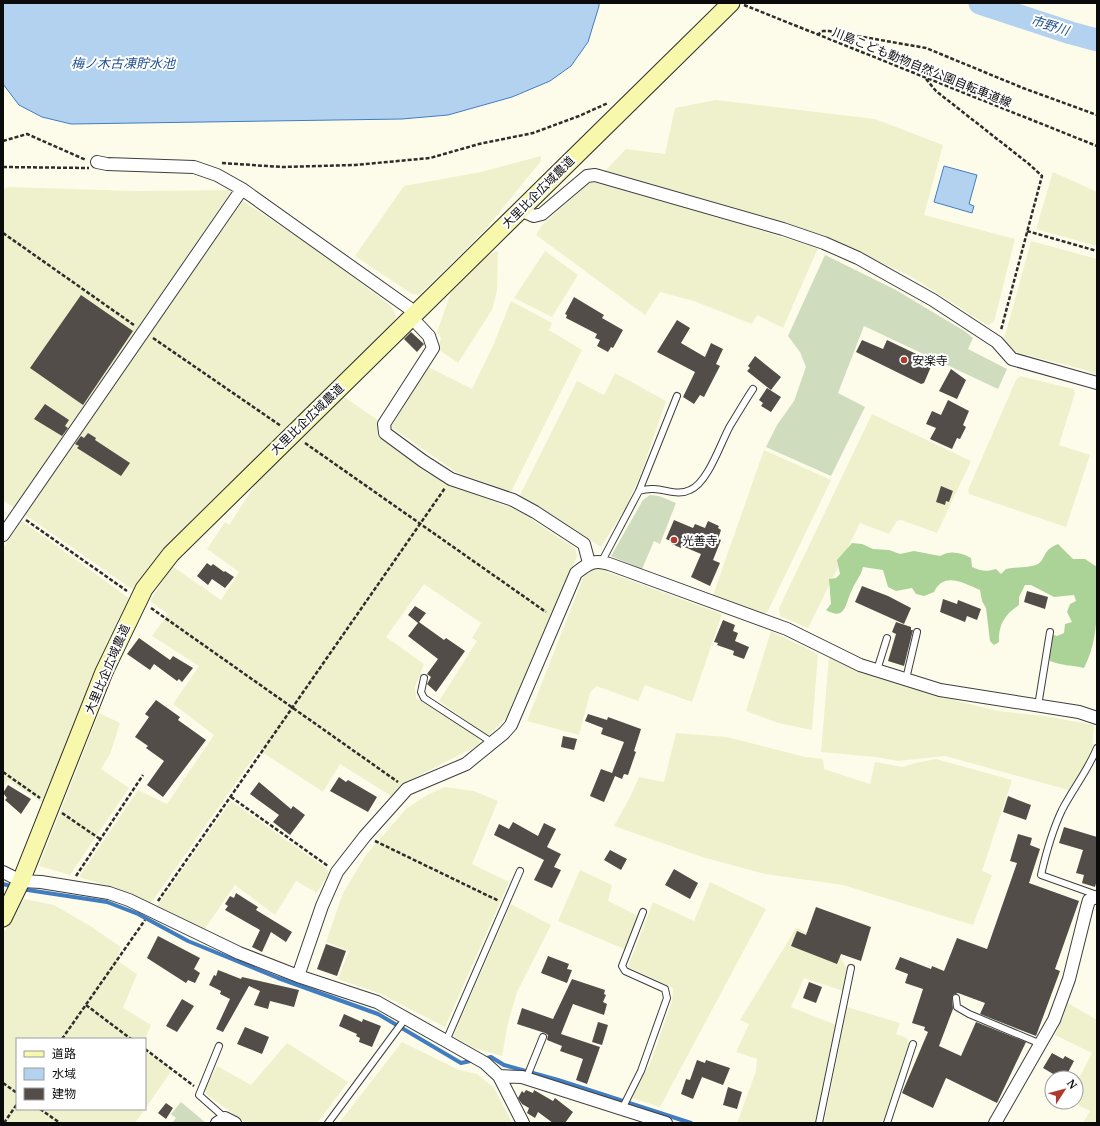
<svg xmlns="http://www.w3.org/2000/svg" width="1100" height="1126" font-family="'Noto Serif','Noto Sans JP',serif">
<rect width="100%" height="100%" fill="#fdfcea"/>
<!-- farmland -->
<path fill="#eff1cd" d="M716 100 875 119 943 145 924 215 1015 239 994 322 987 325 912 277 843 245 788 224 605 171 626 149 665 154 675 108Z
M541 156V161L485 230 419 295 412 294 355 256 404 186 481 172Z
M1053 172 1097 192V246L1036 229Z
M589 183H596L697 211 818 248 783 328 757 315 752 324 694 301 660 292 645 315 536 235 542 225Z
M9 187 137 191 232 190 14 508 3 500V189Z
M243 201 317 250 391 306 396 316 394 324 179 533 134 589H132L24 514Z
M1031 241 1097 259V375L1082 369 1014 352 1004 339Z
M498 251 497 291 492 310 458 363 438 349 441 338 437 332 452 290 487 255Z
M545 251 578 275 552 317 514 298Z
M511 301 552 323 549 330 582 350 511 492 456 472 391 427 428 367 472 389 492 348Z
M615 373 666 401 642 471 626 507 601 547 544 509 519 497 577 381 604 395Z
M1020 376 1073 389 1075 393 1059 445 1090 455 1066 527 969 494 968 490 1016 380Z
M343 396 379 421 377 434 385 442 427 473 457 488 517 510 575 548 577 556 525 682 508 716 488 736 439 701 477 641 472 638 481 623 424 584 386 637 424 664 415 687 416 698 480 739 479 745 406 782 391 796 340 764 323 792 259 750 151 903 118 889 79 877 138 790 167 804 214 735 173 704 199 666 152 636 168 614 150 601 172 566 221 600 239 572 207 549 225 522 229 525 259 479Z
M872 414 971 461 937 533 901 520 897 521 889 534 860 523 808 628 780 616 779 608Z
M764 450 831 480 767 613 760 614 713 595Z
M22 521 130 599 107 642 44 804 8 780 3 788V548Z
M599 569 722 614 692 702 645 685 638 701 596 686 590 693 579 735 527 721 583 578 587 573 593 570Z
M771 631 818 654 812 730 778 723 746 711Z
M829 657 863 673 965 703 998 711 1044 716 1094 725 1092 748 1080 776 1069 790 945 756 898 761 876 757 821 752Z
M99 713 120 723 110 754 101 769 129 788 70 875 39 866Z
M676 733 727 737 805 757 823 759 824 769 870 784 875 762 903 767 915 763 936 759 1012 780 982 871 992 875 973 925 843 885 765 874 702 857 614 826 630 797 639 777 664 782Z
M445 787 474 791 498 801 472 864 509 882 445 1027 381 994 338 979 349 951 326 942 343 893 366 855 406 809 427 795Z
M231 801 326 868 329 873 317 893 296 881 275 915 235 885 204 930 157 906Z
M580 870 612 885 608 901 638 916 624 949 558 921Z
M710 882 766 909 660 1107 632 1098 652 1059 672 1001 673 988 628 967 653 902 694 921Z
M24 899 54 905 92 927 121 947 116 960 137 974 123 1008 151 1025 145 1039H17V1109H145L135 1123H3V934Z
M511 904 551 925 517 992 508 1023 502 1056 474 1048 453 1036Z
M796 928 837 944 838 954 847 968 843 991 804 978 791 1007 836 1025 815 1123H737L756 1071 757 1059 736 1052 749 1024 740 1020Z
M1068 1003 1097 1020V1123H1083L1090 1111 1072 1102H1076V1084L1092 1053 1055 1035Z
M847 1007 900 1023 896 1034 907 1038 909 1044 883 1123H824Z
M402 1042 459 1070 477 1074 494 1088 512 1123H339Z
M287 1043 348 1082 317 1123H246L206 1094 205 1089 217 1066 251 1085Z
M145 1051 172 1070 145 1109Z"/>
<!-- forest -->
<path fill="#abd398" d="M852 543 862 544 873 549 889 550 900 554 914 551 940 556C950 550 961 552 971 558L972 567C981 571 986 572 996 569L1001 574 1006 569C1016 567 1029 568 1038 564 1046 559 1042 550 1058 544L1073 559H1085L1097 567C1097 600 1100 638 1084 668 1072 665 1062 666 1050 661L1049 645 1051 634 1057 636 1064 633 1065 624 1072 622 1067 612 1070 604 1076 601 1074 595 1054 597 1031 585H1025L1019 597V605C1005 614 998 625 999 642L994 645 990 641 986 608 982 601 980 590C964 583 944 571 934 592L924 596 916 594 912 588 896 591 888 587 883 570 863 567C861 576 855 582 852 590 845 602 847 622 826 610L831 604 829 579 836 578 840 574 837 560Z"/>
<!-- cemetery -->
<path fill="#cfdcbe" d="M825 255 896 290 966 332 973 338 968 349 1007 369 998 389 864 326 838 393 865 407 831 476 766 447 777 425 794 401 806 367 800 352 788 336Z
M650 495 659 496 676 503 660 544 654 541 642 569 611 556 643 500Z
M181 1102 206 1123H174L173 1122 176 1118 171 1114Z"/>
<!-- water -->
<path fill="#b3d2f0" stroke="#417dc1" d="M3 3H599V6L588 42 571 66 550 81 512 97 448 115 402 119 71 124 42 117 19 105 3 84Z
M944 166 977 175 969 204 974 206 972 213 934 202Z"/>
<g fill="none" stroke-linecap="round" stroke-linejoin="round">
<!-- stream -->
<path stroke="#417dc1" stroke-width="4" d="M3 884 14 887
M21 889 107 902 138 914 188 941 278 978 378 1014 461 1063 475 1060
M483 1059 491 1057 504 1065 558 1080 691 1123"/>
<!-- river -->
<path stroke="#b3d2f0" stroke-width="23" d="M980 3 1071 33 1097 40"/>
</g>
<!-- building -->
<path fill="#524d48" d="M81 295 133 331 83 405 30 368Z
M574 297 604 315 602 318 623 330 613 348 611 347 608 352 597 346 600 340 595 338 597 334 566 318 567 315 565 314Z
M677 320 690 328 681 343 705 357 711 343 723 349 716 364 720 366 704 397 700 395 694 404 683 397 695 372 657 352Z
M411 332 424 344 417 352 404 339Z
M862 340 883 349 887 340 933 362 924 383 921 384 856 352Z
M755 356 781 377 771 390 747 371 750 368 748 366Z
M951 369 966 380 957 399 939 391Z
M767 388 781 397 771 412 761 406 763 403 759 400Z
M948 400 969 411 963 425 966 427 960 439 957 438 952 449 930 439 936 428 926 424 932 411 941 415Z
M45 404 69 420 65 426 68 428 62 436 34 419Z
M88 433 96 438 95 440 130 463 121 476 77 448 79 446 75 444 81 436 84 438Z
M941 486 953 491 949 502 946 501 945 505 936 502Z
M674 520 693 528 695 524 705 528 708 521 719 526 718 528 721 530 718 539 721 540 713 560 720 563 710 586 691 577 701 554 682 546 681 548 672 544 673 542 666 539Z
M207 563 211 566 213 564 224 572 225 571 234 577 225 588 212 579 208 585 197 576Z
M862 586 888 596 911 608 904 624 855 602Z
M1027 591 1048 597 1045 609 1024 602Z
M943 599 957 604 958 600 981 609 977 620 967 616 965 622 940 612Z
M415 606 426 613 419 622 444 640 446 638 465 651 436 692 427 684 431 677 427 674 438 659 408 636 418 623 408 615Z
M723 620 735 625 733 631 738 633 735 641 749 647 744 659 733 655 734 651 717 645 718 643 714 642Z
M896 622 911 627V630H913L904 666 888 661 896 634 892 632Z
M139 638 170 660 173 656 193 668 182 682 179 679 177 681 154 664 150 670 127 654Z
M156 700 180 717 178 720 206 740 163 797 147 785 164 761 146 748 148 746 135 737 149 717 145 714Z
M588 714 607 720 608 717 641 729 634 751 636 752 628 775 624 774 622 779 615 776 604 802 590 796 601 769 612 773 624 742 601 734 603 728 585 721Z
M563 736 577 739 574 750 561 747Z
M339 777 346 782 348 780 377 797 368 812 330 791Z
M259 782 291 809 293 806 305 815 290 835 273 822 279 815 250 794Z
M8 785 31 799 21 814 5 800 7 798 3 793Z
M1008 796 1031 805 1026 820 1003 812Z
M513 822 538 836 544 823 556 829 547 847 561 854 554 867 561 870 552 888 534 880 544 860 494 835 499 824 509 829Z
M1064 827 1097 837V880L1095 887 1082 883 1084 875 1076 873 1083 850 1059 843Z
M1018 834 1032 838 1030 845 1040 849 1029 883 1079 901 1055 969 1060 971 1036 1036 980 1014 985 1003 958 993 953 995 952 998 953 1009 939 1046 961 1056 976 1022 1026 1042 997 1103 946 1078 933 1108 902 1093 928 1032 924 1030 925 1027 912 1023 923 989 905 983 908 974 895 969 900 957 931 969 932 966 944 971 957 938 987 949 1017 863 1010 861Z
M610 850 627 859 621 870 604 860Z
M674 869 698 883 690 899 665 885Z
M236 893 258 907 256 910 292 932 286 942 271 932 262 952 252 947 260 930 225 910 228 906 225 904 230 896 234 898Z
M816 907 871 927 861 961 841 954 837 964 791 946 797 931 806 935Z
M158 936 200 958 194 969 200 973 195 983 188 980 186 983 147 958Z
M326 944 346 951 337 976 317 969Z
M548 956 569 964 567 969 572 970 567 983 541 973Z
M218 970 241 979 242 977 299 990 294 1007 270 1001 268 1009 254 1005 260 991 249 986 223 1032 216 1029 230 999 220 994 221 991 209 985 214 975 216 976Z
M572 979 605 990 604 994 606 995 603 1002 607 1004 604 1015 573 1004 561 1034 600 1047 587 1084 576 1080 583 1059 560 1051 562 1046 547 1040 548 1035 545 1033 517 1024 522 1008 553 1019Z
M809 982 822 987 816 1003 803 998Z
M182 999 194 1006 177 1032 166 1026Z
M344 1014 362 1022 363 1019 381 1026 372 1047 359 1042 360 1038 356 1036 357 1034 339 1026Z
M598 1022 608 1025 602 1045 592 1042Z
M245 1027 269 1037 262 1054 237 1044Z
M1052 1053 1063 1059 1065 1056 1074 1061 1065 1078H1060L1043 1068Z
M697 1060 705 1063 706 1060 730 1068 723 1085 702 1077 693 1099 681 1094 686 1079 690 1080Z
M728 1087 742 1092 737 1109 723 1105Z
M526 1090 533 1093 534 1090 553 1101 555 1098 573 1112 565 1123H553L538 1112 535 1118 527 1113 529 1108 522 1104 518 1098 522 1091 524 1093Z
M166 1103 173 1108 166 1119 158 1113Z"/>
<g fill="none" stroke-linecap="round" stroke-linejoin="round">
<defs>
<path id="lane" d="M639 491C660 484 674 498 690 490 708 483 721 442 730 426 738 413 745 401 753 389
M602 561 639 491 677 396
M877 670 887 638
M424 678 421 692 424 698 493 743
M906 679 917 632
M1038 706 1050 632
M1097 748C1088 770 1073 789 1062 810 1052 831 1046 853 1041 875L1097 895
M956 998 957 1007 969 1014 1041 1044
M446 1041 520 871
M219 1046 199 1095 225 1118
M526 1079 543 1037
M622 1109 641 1071 667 998 665 989 625 971 622 966 643 912
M328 1123 405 1019
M819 1123 851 968
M887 1123 913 1044"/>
<path id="street" d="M97 162 107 164 194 167 217 175 242 189 416 313
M520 210 534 216 542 214 587 176 595 175 783 229 824 243 858 258 933 300 997 342 1012 359 1097 383
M411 317 429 336 433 348 384 424 385 433 423 461 451 479 513 500 535 512 584 544 589 563
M3 535 242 189
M3 872 21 881 41 882 109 893 129 900 239 953 298 976 377 1002 485 1063 499 1076 523 1123
M298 976 322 906 337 872 365 836 407 789 466 764 504 733 511 725 576 573C590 562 595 559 612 565L787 629 860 665 940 690 1079 712 1097 718
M499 1076 522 1077 666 1123
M217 1123 225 1118 235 1123
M995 1123 1054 1020 1069 979 1087 907 1089 900 1097 897"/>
<path id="secondary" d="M3 918 21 881 104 672 144 589 171 554 731 3"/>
</defs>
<!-- lane casing -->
<use href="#lane" stroke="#3e3e3e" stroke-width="8"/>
<!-- street casing -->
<use href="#street" stroke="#3e3e3e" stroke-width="14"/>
<!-- secondary casing -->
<use href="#secondary" stroke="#2d2d2d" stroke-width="19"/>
<!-- path -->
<path stroke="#2d2d2d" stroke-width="2.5" stroke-dasharray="4 2" stroke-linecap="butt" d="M744 5 1097 146
M817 35 823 31H829L926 48 1023 88 1097 115
M926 79 936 91 1029 164 1042 176 1001 330
M3 141 27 134 86 160
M222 163 282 167 355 165 430 158 479 144 533 133 579 116 608 103
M3 167 89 168
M1027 231 1097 251
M3 233 134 325
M153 338 281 426
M305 443 546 612
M26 520 127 591
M151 608 398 782
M3 772 40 798
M231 797 328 866
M62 813 100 839
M375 841 499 901
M76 876 143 775
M158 901 445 488
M86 1005 131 1039
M62 1039 145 920
M145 1049 194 1086
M3 1083 17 1093
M40 1109 60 1123
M4 1123 17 1104"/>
<!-- lane -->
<use href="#lane" stroke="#fff" stroke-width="6"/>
<!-- street -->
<use href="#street" stroke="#fff" stroke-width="12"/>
<!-- secondary -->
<use href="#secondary" stroke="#f7f8ab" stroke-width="17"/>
</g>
<!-- markers -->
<g fill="#ae392f" stroke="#fff" stroke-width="1.5">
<circle cx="904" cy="360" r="4"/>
<circle cx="674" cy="540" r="4"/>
</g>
<g text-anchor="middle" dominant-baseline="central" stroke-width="4" stroke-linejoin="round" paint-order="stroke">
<!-- street labels -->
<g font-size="12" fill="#0b0b0b" stroke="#fff">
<text transform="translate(922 67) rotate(22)">川島こども動物自然公園自転車道線</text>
<text transform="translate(538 192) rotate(-45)">大里比企広域農道</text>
<text transform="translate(307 419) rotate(-44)">大里比企広域農道</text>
<text transform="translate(107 669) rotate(-67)">大里比企広域農道</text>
</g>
<!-- poi labels -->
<g font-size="12" fill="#0b0b0b" stroke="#fff" text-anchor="start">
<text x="912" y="360">安楽寺</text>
<text x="682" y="540">光善寺</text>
</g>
<!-- water labels -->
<g font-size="13" font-style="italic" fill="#205191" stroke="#fff">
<text transform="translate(1050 25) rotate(17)">市野川</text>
<text x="123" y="63">梅ノ木古凍貯水池</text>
</g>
</g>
<!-- border -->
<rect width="1100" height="1126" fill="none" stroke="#0b0b0b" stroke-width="8"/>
<!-- legend -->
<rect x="16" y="1038" width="130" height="72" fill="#ffffff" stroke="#9d9d9d"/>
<rect x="24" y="1051" width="20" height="6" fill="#f7f8ab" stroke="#9d9d9d"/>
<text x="52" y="1058" font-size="12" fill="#0b0b0b">道路</text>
<rect x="24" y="1068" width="20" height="12" fill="#b3d2f0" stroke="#9d9d9d"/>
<text x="52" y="1078" font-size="12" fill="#0b0b0b">水域</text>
<rect x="24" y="1088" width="20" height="12" fill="#524d48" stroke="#9d9d9d"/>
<text x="52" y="1098" font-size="12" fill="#0b0b0b">建物</text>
<!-- north arrow -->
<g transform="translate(1064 1090) rotate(54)"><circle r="19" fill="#ffffff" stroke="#9d9d9d"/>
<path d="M0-3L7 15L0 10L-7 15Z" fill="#ae392f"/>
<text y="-6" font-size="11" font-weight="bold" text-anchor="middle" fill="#0b0b0b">N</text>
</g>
</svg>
